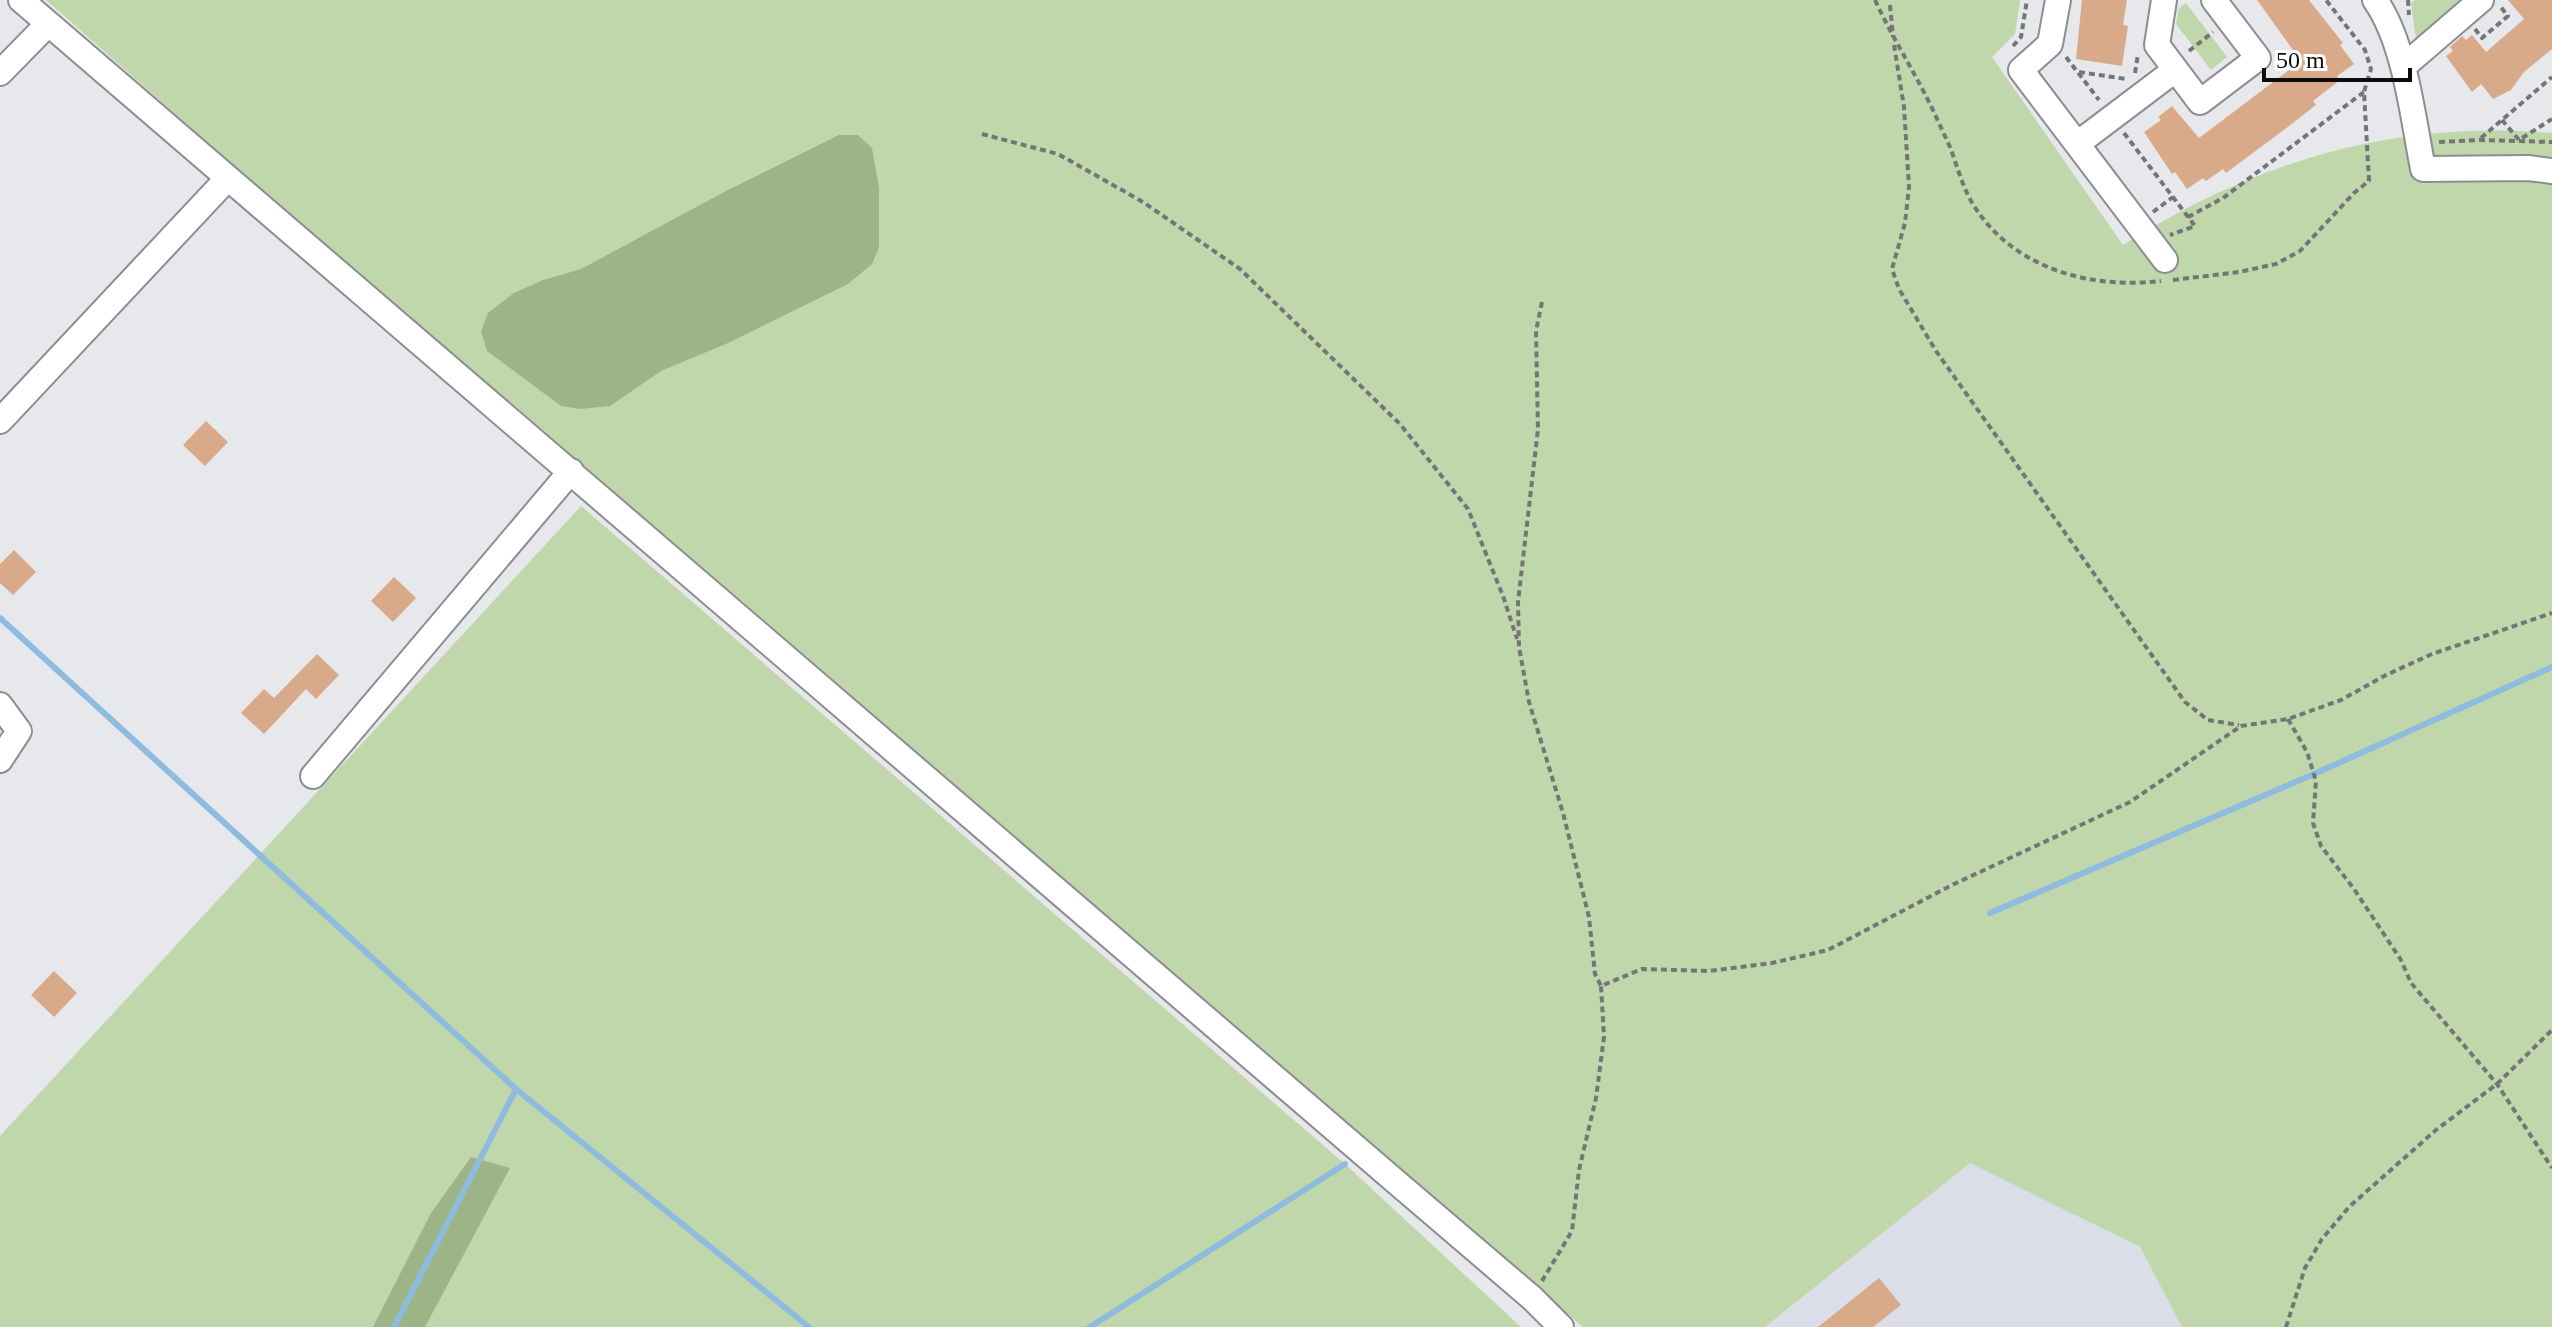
<svg xmlns="http://www.w3.org/2000/svg" width="2552" height="1327" font-family="'Times New Roman',serif">
<rect width="100%" height="100%" fill="#e7e8eb"/>
<!-- built -->
<path fill="#dbdee8" d="M1970 1162 2140 1247 2182 1327H1765Z"/>
<!-- green -->
<path fill="#c0d7ab" d="M46 0H2020L2015 34 1992 57 2123 245C2253 162 2396 119 2552 133V1327H2182L2140 1247 1970 1163 1765 1327H1583L182 120Z
M2415 0H2460L2416 39 2411 3Z
M2186 3 2227 57 2211 70 2176 24 2179 8Z
M581 506 1345 1164 1521 1327H0V1136Z"/>
<!-- forest -->
<path fill="#9db586" d="M839 135H858L872 148 879 188V247L872 264 848 284 728 343 661 371 610 406 580 409 561 406 487 351 481 331 488 313 514 293 543 280 581 269 726 191Z
M471 1157 510 1168 425 1327H373L431 1213Z"/>
<g fill="none" stroke-linecap="round" stroke-linejoin="round">
<!-- stream -->
<path stroke="#8fbbdf" stroke-width="6" d="M0 618 516 1089 809 1327
M1990 913 2314 774 2552 667
M394 1327 516 1089
M1090 1327 1345 1164"/>
</g>
<!-- building -->
<path fill="#d8aa89" d="M2082 0H2127L2123 25 2128 26 2122 66 2076 59Z
M2257 0H2309L2343 43 2340 45 2354 64 2337 76 2340 80 2313 101 2316 105 2289 126 2226 173 2223 169 2206 181 2203 178 2187 189 2175 172 2172 174 2144 132 2161 120 2158 117 2172 106 2199 138 2301 61Z
M2508 0H2552V49L2524 72 2511 90 2493 99 2481 84 2472 92 2446 56 2453 51 2450 47 2462 36 2466 40 2472 35 2486 52 2524 19Z
M206 421 228 442 205 466 183 445Z
M14 550 36 572 13 595 0 583V564Z
M394 577 416 598 393 622 371 601Z
M317 654 339 675 316 699 306 689 264 734 241 713 264 689 274 698Z
M54 971 77 993 54 1017 31 995Z
M1879 1278 1901 1305 1873 1327H1818Z"/>
<g fill="none" stroke-linecap="round" stroke-linejoin="round">
<defs>
<path id="minor" d="M21 0 1402 1187 1532 1298 1561 1327
M2058 0 2050 44 2021 70 2165 260
M2164 0 2157 45 2200 102 2258 58 2214 0
M2375 0C2405 42 2413 118 2423 169L2528 168 2552 171
M2403 67 2481 0
M0 73 48 24
M2077 144 2175 70
M0 421 228 178
M0 705 19 731 0 760
M313 776 571 471"/>
</defs>
<!-- minor casing -->
<use href="#minor" stroke="#8c8d90" stroke-width="28"/>
<!-- path -->
<path stroke="#747577" stroke-width="4" stroke-dasharray="6 4" stroke-linecap="butt" d="M1875 0C1892 37 1914 71 1932 108 1938 121 1944 134 1950 147 1958 168 1963 190 1976 209 2017 270 2092 289 2161 281
M2408 0 2409 15
M1890 5 1893 37
M2475 29 2482 38 2508 16 2499 5
M1894 45 1904 107 1909 187 1905 223 1892 269 1899 289 1936 351 2185 702 2208 720 2239 725
M2013 46 2021 37 2027 0
M2189 51 2213 32
M2066 57 2099 100
M2079 72 2126 79
M2135 73 2138 54
M2502 120 2519 140 2552 119
M2124 133 2195 226 2170 235
M982 134 1058 154 1143 202 1240 269 1400 424 1468 509 1503 596 1517 639
M2481 138 2552 77
M2439 142 2479 140 2552 142
M2153 212 2173 197
M2188 217 2223 198 2364 92
M2173 280 2239 272 2276 264 2300 251 2354 193 2369 181 2364 92 2371 69 2365 50 2326 0
M1542 302 1536 331 1538 429 1518 602 1519 647 1529 702 1563 813 1589 917 1595 974 1601 986 1642 969 1708 971 1772 963 1828 950 1952 885 2130 802 2241 726 2288 719 2341 700 2386 675 2432 654 2552 613
M2288 719 2307 752 2316 781 2313 823 2321 846 2354 889 2401 960 2411 983 2497 1084 2552 1168
M1542 1281 1572 1231 1579 1170 1596 1098 1604 1037 1601 986
M2286 1327 2305 1268 2322 1239 2349 1207 2436 1130 2497 1084 2552 1030"/>
<!-- minor -->
<use href="#minor" stroke="#fff" stroke-width="24"/>
</g>
<!-- scale -->
<path d="M2264 68v12h146v-12" fill="none" stroke="#0c0c0d" stroke-width="4"/>
<text x="2276" y="68" font-size="24" fill="#0c0c0d" stroke="#ffffff" stroke-width="6" paint-order="stroke">50 m</text>
</svg>
